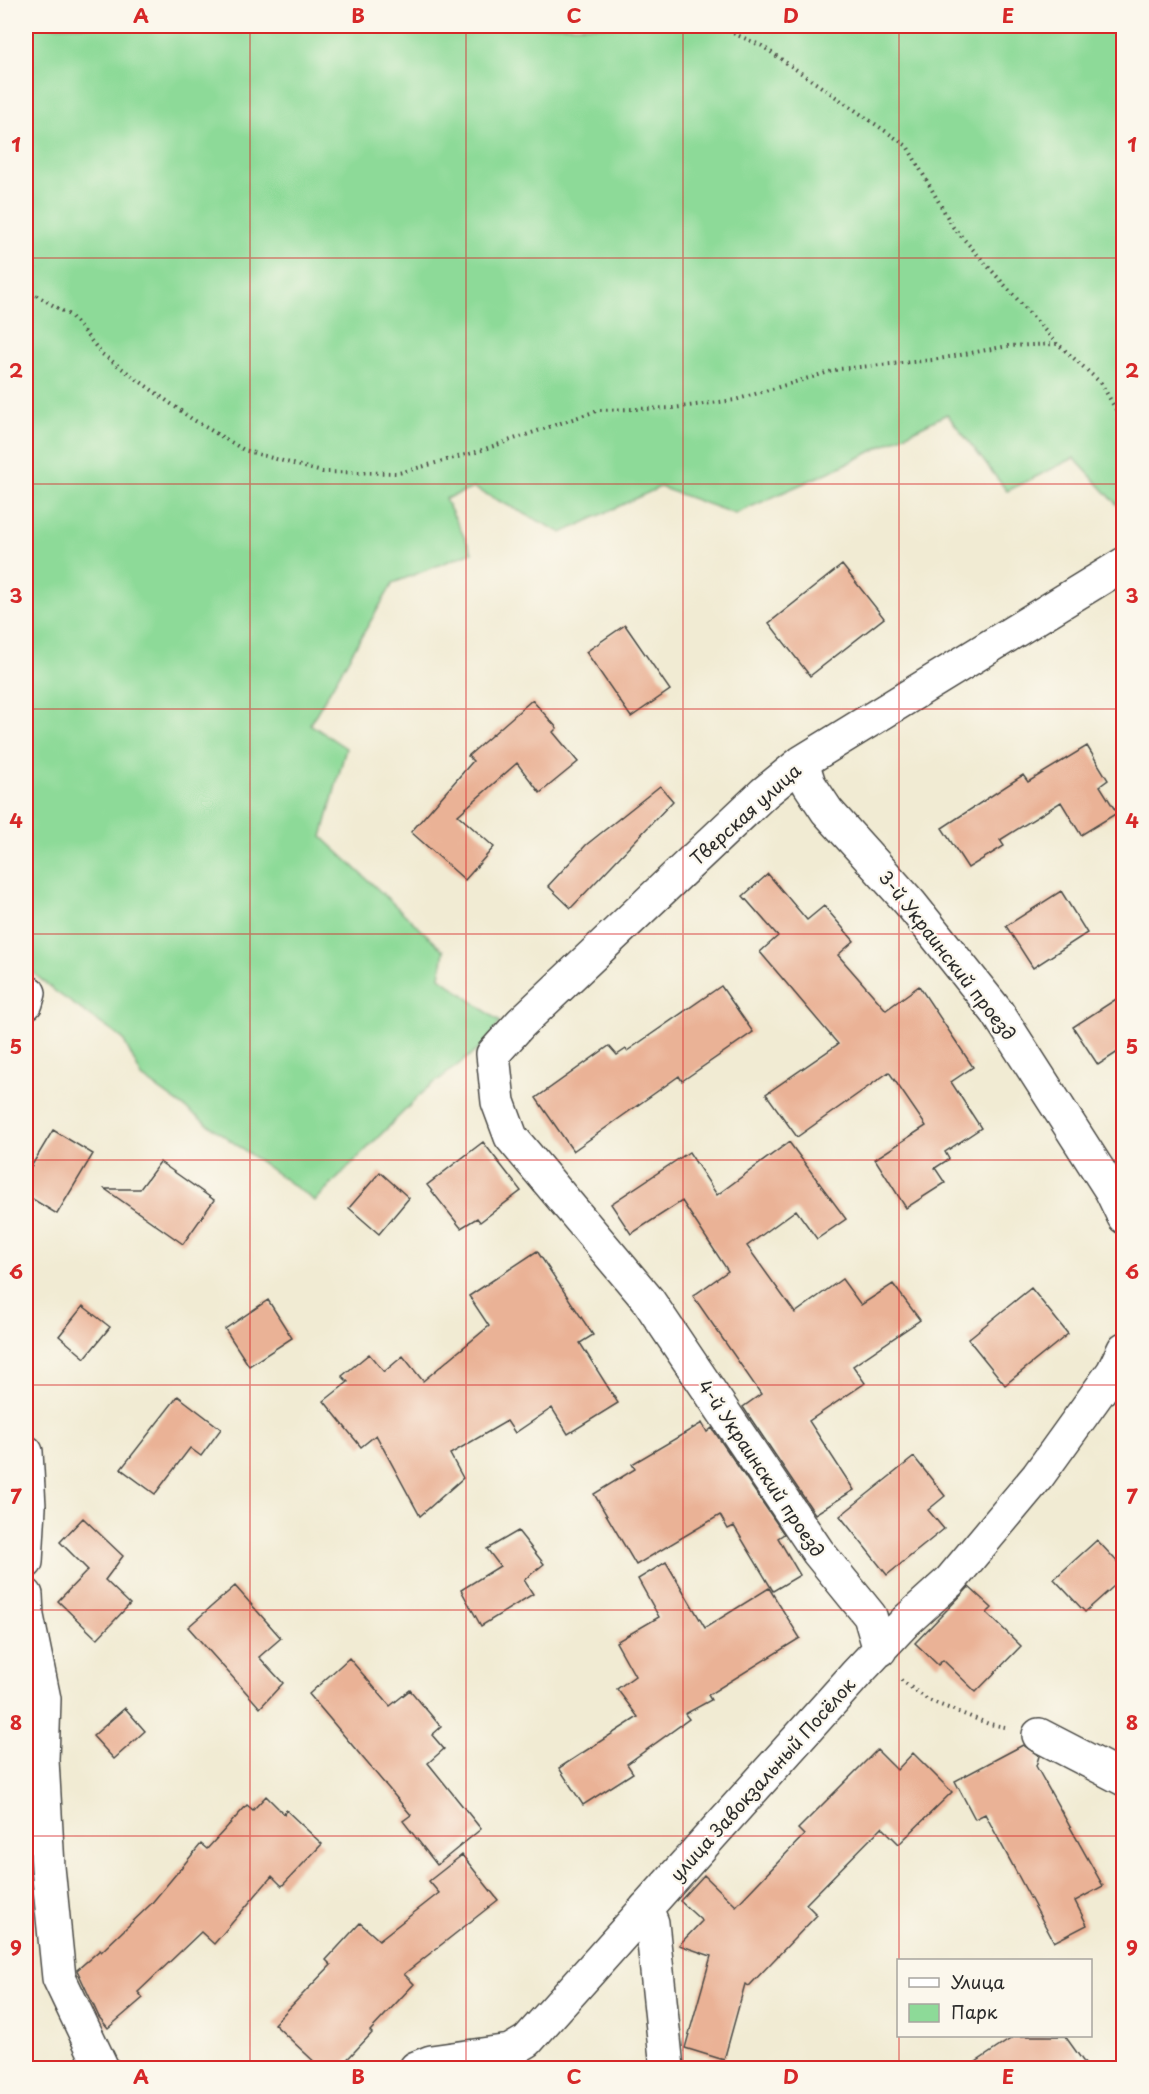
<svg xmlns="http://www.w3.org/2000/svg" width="1149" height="2094" font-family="'Playpen Sans',sans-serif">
<rect width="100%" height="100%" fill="#fbf7ec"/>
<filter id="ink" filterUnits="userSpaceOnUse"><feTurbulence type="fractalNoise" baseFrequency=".0167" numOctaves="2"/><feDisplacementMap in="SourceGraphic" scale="12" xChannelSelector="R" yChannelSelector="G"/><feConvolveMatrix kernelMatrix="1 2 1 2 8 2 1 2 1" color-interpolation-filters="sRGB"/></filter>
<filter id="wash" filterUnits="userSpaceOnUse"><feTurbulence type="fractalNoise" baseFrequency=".008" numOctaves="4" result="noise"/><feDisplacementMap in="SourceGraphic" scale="24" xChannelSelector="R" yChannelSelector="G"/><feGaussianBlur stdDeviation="1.35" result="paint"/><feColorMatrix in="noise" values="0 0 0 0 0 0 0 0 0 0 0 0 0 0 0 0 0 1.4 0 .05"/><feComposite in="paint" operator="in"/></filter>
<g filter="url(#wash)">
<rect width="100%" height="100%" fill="#f1ebd3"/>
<!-- green -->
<path fill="#8dda98" stroke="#5c8262" stroke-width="1.5" d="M26 26H1123V511L1074 458 1007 491 947 414 840 467 735 514 660 487 562 533 474 488 445 499 472 552 393 583 310 724 346 748 322 837 444 951 440 977 500 1022 484 1045 425 1090 315 1201 142 1077 123 1039 56 992 26 967Z"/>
<g id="blocks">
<!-- building -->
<path fill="#eab296" d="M842 565 884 618 810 676 769 623Z
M625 625 670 690 631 717 586 652Z
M532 700 557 728 553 732 578 762 540 793 517 763 458 815 494 847 465 880 411 832 473 761 468 756Z
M1087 746 1108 780 1100 786 1117 813 1081 835 1061 802 1000 840 1004 846 968 868 942 828 1023 775 1028 782Z
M660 786 673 801 571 908 548 886 586 845Z
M768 874 807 920 824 906 854 941 838 955 886 1010 919 986 973 1067 951 1082 981 1128 945 1152 949 1159 935 1168 945 1183 906 1208 875 1159 926 1126 889 1072 797 1137 766 1094 838 1044 760 952 778 936 743 896Z
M1061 891 1087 933 1033 968 1006 926Z
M721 986 753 1032 682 1081 679 1076 573 1151 536 1098 609 1046 617 1055 626 1049 627 1051Z
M1124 994V1048L1098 1065 1073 1027Z
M53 1130 93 1154 57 1214 26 1195V1175Z
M483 1142 521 1191 480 1222 477 1218 461 1228 427 1185Z
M789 1142 846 1219 817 1239 796 1210 747 1246 795 1313 842 1279 861 1305 893 1284 920 1320 853 1366 865 1383 809 1421 854 1490 815 1514 743 1407 761 1394 693 1296 728 1271 682 1201 631 1234 611 1204 689 1152 717 1195Z
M160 1162 214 1200 183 1244 105 1189H140Z
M380 1172 409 1198 379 1234 349 1208Z
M537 1251 593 1335 580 1343 618 1403 568 1434 552 1408 515 1433 507 1421 450 1454 463 1478 420 1516 376 1435 361 1447 324 1401 348 1382 342 1376 369 1354 384 1372 403 1356 423 1381 489 1326 469 1296Z
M1031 1288 1068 1334 1005 1385 968 1339Z
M268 1300 292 1338 249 1366 225 1329Z
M83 1306 110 1327 85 1358 59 1336Z
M178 1396 221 1429 201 1456 190 1448 155 1494 121 1469Z
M702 1423 707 1432 712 1428 784 1534 778 1538 800 1575 773 1591 734 1526 728 1529 720 1515 636 1565 594 1494 635 1469 632 1464Z
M914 1457 945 1496 928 1510 944 1529 887 1575 840 1516Z
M83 1518 123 1556 105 1580 130 1604 97 1639 58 1601 88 1570 60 1542Z
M518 1531 544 1564 524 1580 533 1594 481 1626 461 1590 500 1566 487 1549Z
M1097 1540 1124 1569V1577L1085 1612 1054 1579Z
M666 1562 705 1628 769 1588 800 1638 708 1695 711 1700 685 1714 689 1719 627 1764 633 1773 583 1805 559 1768 638 1717 617 1689 635 1676 616 1642 659 1617 638 1579Z
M235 1586 281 1638 259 1657 283 1683 260 1708 188 1627Z
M969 1587 992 1608 987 1613 1021 1646 976 1692 943 1660 938 1665 915 1643Z
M349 1658 390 1706 410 1690 441 1727 432 1735 444 1749 428 1763 481 1829 437 1865 403 1821 411 1815 309 1694Z
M125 1708 145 1731 114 1759 93 1736Z
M1023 1745 1039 1756 1036 1766 1103 1886 1075 1901 1087 1925 1054 1942 985 1814 975 1819 955 1781Z
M877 1750 897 1770 913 1753 952 1792 899 1844 882 1827 806 1904 817 1915 749 1986 745 1984 724 2060 685 2048 711 1956 679 1945 702 1921 680 1901 704 1875 736 1906 804 1835 798 1829Z
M266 1796 284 1814 286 1810 322 1844 282 1886 272 1876 214 1944 201 1932 138 1992 143 1998 108 2028 99 2017 77 1970 100 1950 101 1952 151 1904 201 1844 207 1849 247 1805 253 1810Z
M462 1855 498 1900 404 1974 414 1984 370 2031 372 2033 339 2068H321L274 2024 331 1965 326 1960 360 1923 379 1940 439 1893 429 1881Z
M1015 2036H1065L1088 2068H967Z"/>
</g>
</g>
<g filter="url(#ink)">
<use href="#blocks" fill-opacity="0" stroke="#494844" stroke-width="1.5"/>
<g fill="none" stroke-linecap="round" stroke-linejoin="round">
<defs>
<path id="street" d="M802 762 809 784 827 811 910 903 997 1012 1111 1190 1124 1217
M26 1003 29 993
M26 1452 29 1507 26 1562
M26 1595 27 1616 44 1699 42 1760 48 1867 59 1978 102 2068
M880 1650 870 1616 818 1552 648 1300 511 1137 498 1102 493 1054 521 1023 764 793 802 762 1124 564
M1039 1735 1124 1779
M646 1908 652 1923 667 2068
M416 2068 431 2062 510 2051 527 2041 857 1673 907 1620 950 1581 1038 1476 1113 1372 1124 1349"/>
</defs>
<!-- street casing -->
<use href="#street" stroke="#494844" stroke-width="36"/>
<!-- path -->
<path stroke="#494844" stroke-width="4" stroke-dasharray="1.5 4.5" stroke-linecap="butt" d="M717 26 762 46 907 146 953 227 1057 344
M26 289 71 316 102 354 192 419 244 450 322 472 399 473 476 452 599 410 673 408 735 400 839 369 933 360 1008 346 1058 344 1101 383 1124 424
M901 1680 928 1700 989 1724 1005 1727"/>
<!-- street -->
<use href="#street" stroke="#fff" stroke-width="33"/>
</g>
</g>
<!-- grid -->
<path fill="none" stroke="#d62828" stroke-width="1.5" stroke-opacity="0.55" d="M250 26V2068M466 26V2068M683 26V2068M899 26V1960M26 258H1124M26 484H1124M26 709H1124M26 934H1124M26 1160H1124M26 1385H1124M26 1610H1124M26 1836H1124M899 2036V2068"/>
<g text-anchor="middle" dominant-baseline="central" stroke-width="4.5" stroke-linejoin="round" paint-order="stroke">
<!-- street labels -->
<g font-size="18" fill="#2b2b2b" stroke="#fbf7ec">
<text transform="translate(745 814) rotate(-42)">Тверская улица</text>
<text transform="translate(948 955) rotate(52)">3-й Украинский проезд</text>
<text transform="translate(762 1468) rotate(56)">4-й Украинский проезд</text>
<text transform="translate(762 1779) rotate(-48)">улица Завокзальный Посёлок</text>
</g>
</g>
<!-- margin -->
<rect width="1149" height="2094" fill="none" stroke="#fbf7ec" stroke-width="66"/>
<!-- legend -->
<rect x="897" y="1959" width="195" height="78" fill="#fbf7ec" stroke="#a8a59f" stroke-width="1.5"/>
<rect x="909" y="1978" width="30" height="9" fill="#ffffff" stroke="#a8a59f" stroke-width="1.5"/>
<text x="951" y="1989" font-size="18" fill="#2b2b2b">Улица</text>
<rect x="909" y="2004" width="30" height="18" fill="#8dda98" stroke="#a8a59f" stroke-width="1.5"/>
<text x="951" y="2019" font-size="18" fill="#2b2b2b">Парк</text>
<rect x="33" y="33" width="1083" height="2028" fill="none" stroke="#d62828" stroke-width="2"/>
<g font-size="20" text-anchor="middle" font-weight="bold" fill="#d62828">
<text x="141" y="23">A</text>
<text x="358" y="23">B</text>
<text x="574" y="23">C</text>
<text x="791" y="23">D</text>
<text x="1008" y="23">E</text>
<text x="16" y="152">1</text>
<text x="1132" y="152">1</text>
<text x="16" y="378">2</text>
<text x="1132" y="378">2</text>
<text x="16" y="603">3</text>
<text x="1132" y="603">3</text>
<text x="16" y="828">4</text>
<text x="1132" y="828">4</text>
<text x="16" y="1054">5</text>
<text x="1132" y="1054">5</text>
<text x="16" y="1279">6</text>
<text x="1132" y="1279">6</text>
<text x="16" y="1504">7</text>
<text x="1132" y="1504">7</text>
<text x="16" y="1730">8</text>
<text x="1132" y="1730">8</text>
<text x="16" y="1955">9</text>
<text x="1132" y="1955">9</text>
<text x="141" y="2084">A</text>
<text x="358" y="2084">B</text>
<text x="574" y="2084">C</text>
<text x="791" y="2084">D</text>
<text x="1008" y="2084">E</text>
</g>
</svg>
